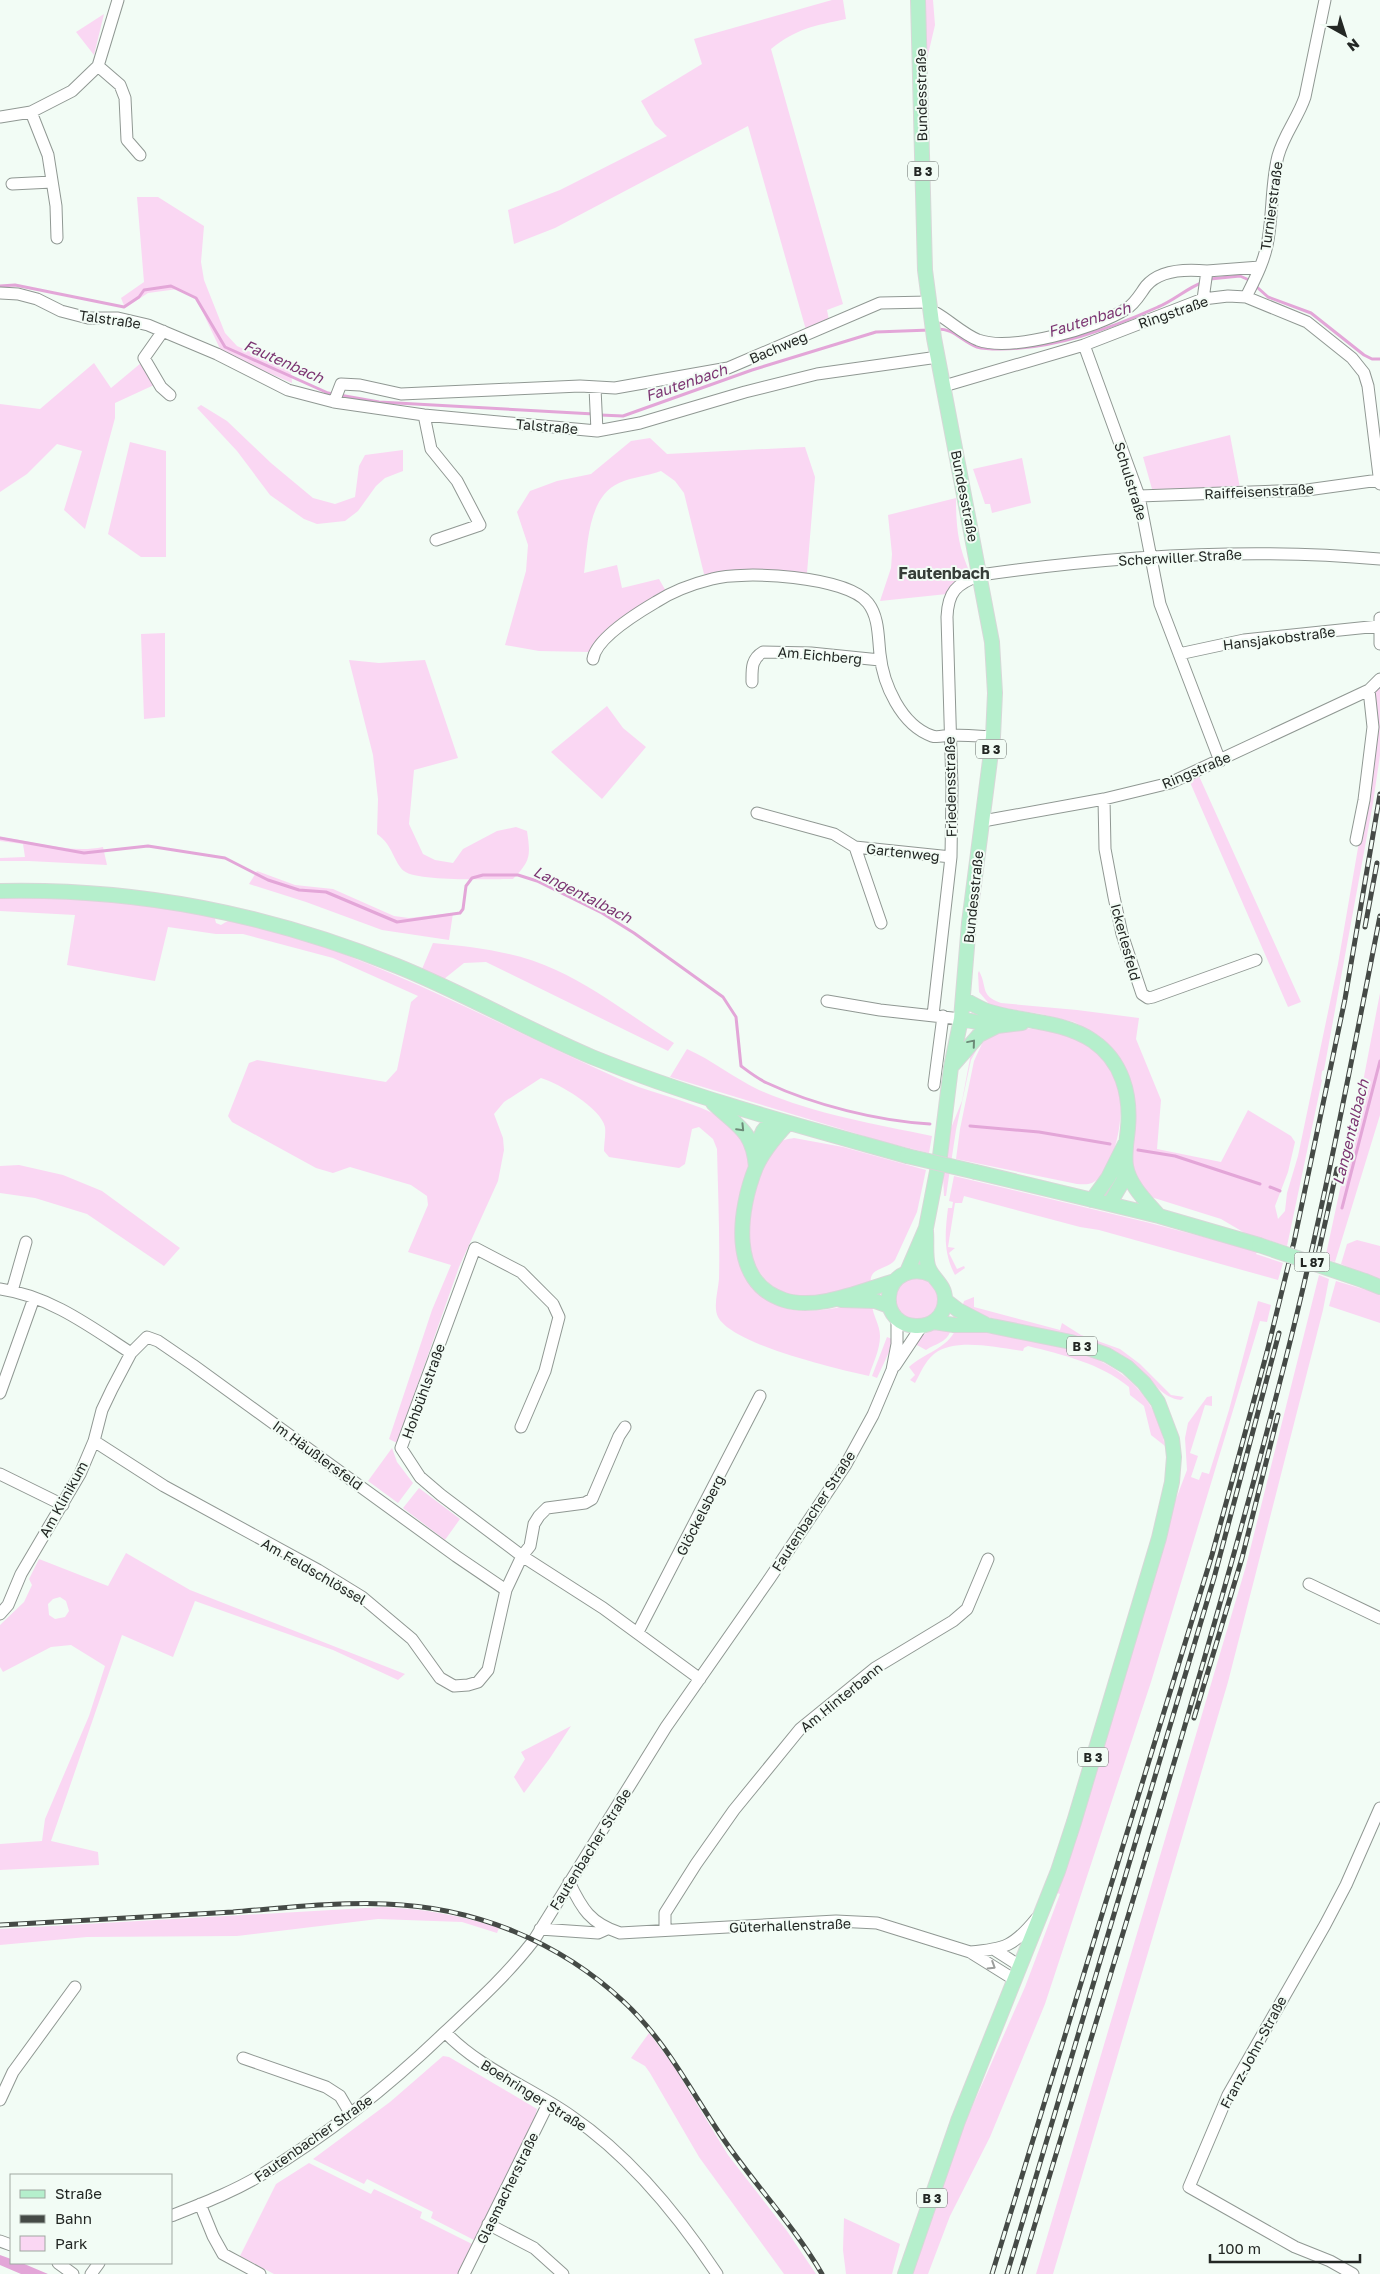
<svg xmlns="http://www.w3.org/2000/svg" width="1380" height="2274" font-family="'Golos Text',sans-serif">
<rect width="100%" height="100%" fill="#f2fcf5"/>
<!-- green -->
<path fill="#fad7f3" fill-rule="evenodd" d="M832 0H843L846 19C814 26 797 28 771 49L843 304 827 310 829 320 806 330 748 126 555 228 514 244 508 210 560 190 667 136 655 125 641 101 702 64 694 39Z
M925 0H933L935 25 927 59Z
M104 14 94 55 76 32Z
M137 197H158L204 226 201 262 204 280 225 333 237 346 291 370 292 383 222 353 196 298 178 289 148 293 125 308 121 298 144 282Z
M94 363 111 388 141 363 154 385 115 403V418L85 529 64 510 82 451 57 444 27 474 0 492V404L40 409Z
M201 405 227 421 271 463 313 498 335 504 355 497 359 466 365 455 403 450V471L385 478 376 486 358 511 345 521 317 524 304 519 270 495 237 451 197 408Z
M1230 435 1240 488 1152 489 1143 457Z
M650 438 667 454 805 447 815 477 807 573 704 574 684 493 675 481 661 471C647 476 632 477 619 483 588 497 588 543 584 573L617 565 622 588 659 579 667 593 590 652 539 651 505 645 526 571 528 545 517 512 530 491 557 481 591 474 631 441Z
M130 442 166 451V557H141L108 534Z
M1022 458 1031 503 992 513 990 504H985L973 469Z
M956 498C956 527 958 546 970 573L947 594 880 601 891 568 892 554 888 515Z
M165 633V717L144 719 141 634Z
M349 660 379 663 425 660 458 758 414 770 409 824 423 854 435 860 453 863 463 849 497 831 516 827 527 831C531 857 530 861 513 879 492 879 418 882 404 871 394 863 393 845 377 834L378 799 373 755Z
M1380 687V755L1373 803 1324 1070 1322 1071 1321 1079 1322 1080 1287 1246 1262 1238 1260 1240 1255 1239 1221 1219 1151 1197 1142 1189 1133 1175 1123 1068 1114 1051 1098 1035 1074 1022 1041 1014 991 1006 979 992 978 973 979 971C988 987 979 995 1001 1003L1077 1010 1139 1018 1136 1039 1161 1100 1157 1149 1221 1162 1248 1110 1291 1136 1295 1142 1288 1172 1275 1206 1278 1219 1285 1211 1287 1193 1298 1156 1338 964 1364 813 1373 694Z
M607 706 623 728 646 747 602 799 551 752Z
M1199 776 1301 1002 1288 1007 1189 780Z
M0 837C34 841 70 854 103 847L107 865 29 861H0V858L25 857 23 844 0 841Z
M257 871 295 885 333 889 394 916 409 918 453 913 449 940 382 930 306 902 249 884Z
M0 897H81L214 915 216 923 221 925C224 923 229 920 233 920 242 919 288 934 299 938 412 976 516 1033 624 1081 662 1098 711 1103 741 1133 744 1137 745 1141 746 1145 751 1160 748 1171 744 1187 733 1237 726 1266 772 1301 800 1322 841 1303 872 1305 873 1316 880 1325 880 1336 880 1350 873 1363 869 1376 838 1369 733 1345 718 1317 713 1307 718 1291 719 1279 720 1236 718 1193 717 1149L713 1139 699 1127 692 1129 685 1164 679 1168 609 1157 604 1151C604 1143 606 1134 605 1127 601 1108 558 1083 541 1078L504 1102 494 1114 503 1138 504 1150 498 1181 459 1267 397 1443 389 1439 432 1310 451 1265 408 1252 428 1205 427 1196 411 1185 350 1167 333 1173 316 1168 232 1122 228 1116 249 1063 257 1060 386 1082 397 1070 411 1002 418 996 333 958 243 934H216L168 927 155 981 67 965 75 915 0 911Z
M433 943C475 947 518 952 556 970 598 989 635 1019 674 1043L668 1051 486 962 464 963 444 979 422 969Z
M1380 993V1115L1335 1262 1325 1259 1362 1087Z
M1018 1028C1043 1030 1067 1031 1088 1045 1103 1055 1115 1075 1119 1092 1125 1114 1115 1172 1092 1183 1087 1185 1082 1184 1077 1184L956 1159 960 1129 974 1061 986 1035Z
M981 1042 971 1060 956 1130 946 1196H944L943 1176 951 1128 962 1101 971 1053Z
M687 1049C712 1060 734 1078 759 1090 814 1114 874 1124 932 1136L929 1153 884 1142 670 1077Z
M794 1138 843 1147 926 1170 917 1212 895 1260C887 1270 868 1267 871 1284 850 1290 828 1297 807 1298 783 1299 760 1280 752 1258 742 1233 759 1164 776 1145 781 1140 788 1139 794 1138Z
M19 1165 63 1175 102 1191 180 1248 164 1266 87 1214 35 1198 0 1193V1166Z
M954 1176 1150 1223 1257 1251 1256 1254 1283 1263 1278 1280 1099 1230 1080 1227 964 1196 962 1203H955L948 1247 955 1248 949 1253 957 1269 964 1266 965 1268 955 1275C943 1252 945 1233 948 1208H952L953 1202 949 1201Z
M1357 1240 1380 1246V1281L1341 1264 1347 1244Z
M1319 1275 1329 1279 1323 1310 1228 1682 1053 2274H1036L1246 1566Z
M895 1299a22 22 0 1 1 44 0a22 22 0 1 1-44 0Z
M1336 1281 1380 1294V1323L1329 1306Z
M974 1297V1307L1060 1330 1062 1323 1081 1335 1120 1349 1140 1364 1171 1395 1184 1397 1181 1400C1162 1398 1155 1383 1142 1371 1134 1363 1124 1356 1114 1351 1066 1329 1010 1328 962 1308L964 1301Z
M1258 1301 1271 1305 1267 1322 1260 1321 1151 1682 1045 2004 990 2137 950 2216 928 2274H913L927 2225 954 2148 1025 1987 1060 1894 1057 1893 1113 1717 1173 1507 1187 1470 1185 1438 1188 1423 1207 1397 1212 1396V1406L1205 1405 1190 1453 1198 1456 1191 1477 1199 1480 1202 1472 1209 1474 1229 1410Z
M937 1328 951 1329C948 1342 937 1343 926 1350L915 1344 923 1335Z
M956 1329C1038 1340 1147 1346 1165 1446L1151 1435 1144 1406 1130 1395 1129 1387C1100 1363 1063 1355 1028 1346L1024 1348 1023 1351C999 1348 955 1337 934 1354 925 1361 920 1374 915 1383L910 1380 915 1375 909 1367C924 1353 947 1349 956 1329Z
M887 1337 892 1339 889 1352 877 1378 872 1376Z
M392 1448 397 1462 413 1483 398 1503 368 1481Z
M419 1488 460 1519 445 1540 403 1508Z
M126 1553 190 1590 405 1674 398 1680 333 1650 195 1601 173 1657 122 1635 51 1841 98 1852 99 1865 0 1870V1844L42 1841 45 1819 89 1716 105 1666 71 1645 51 1647 3 1672 0 1667V1625L24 1602 32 1585 29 1579 39 1559 108 1586ZM60 1597 66 1601 69 1611 65 1617 55 1619 49 1615 48 1604 53 1599Z
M571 1726 550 1758 524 1793 514 1777 525 1759 521 1752Z
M383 1907C424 1909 461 1915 499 1928L497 1933 462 1922 378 1919 237 1936 87 1937 0 1945V1929Z
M649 2033 673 2065 728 2155 787 2231 816 2274H784L699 2157 650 2073 645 2066 631 2058Z
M443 2056 449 2057 537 2109 535 2117 474 2240 431 2218 433 2212 367 2179 364 2184 313 2159 390 2102Z
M309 2163 371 2194 374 2189 422 2212 420 2218 472 2244 458 2274H274L240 2256 276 2184Z
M844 2218 900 2244 892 2274H846L843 2250Z"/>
<!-- water -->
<path fill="#e3a6d8" d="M0 2255 11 2259V2263H22L48 2274H21L0 2265Z"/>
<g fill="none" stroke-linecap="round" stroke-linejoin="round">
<!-- stream -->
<path stroke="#e3a6d8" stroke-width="3" d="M1210 279 1240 276 1249 280 1268 297 1311 313 1364 355 1372 359H1380
M0 286 15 285 124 307 139 297 144 290 171 286 196 298 225 347 328 393 379 402 594 414
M936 329C954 328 961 341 977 347 984 349 993 349 1000 349 1054 349 1109 329 1158 307 1173 301 1186 289 1201 283
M600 415 623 416 752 370 876 332 930 330
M0 838 84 853 148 846 225 858 268 880 299 890 326 892 397 922 460 913 463 909 466 886 472 878 483 875H518L537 881 602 913 634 933 723 997 736 1017 741 1066C749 1072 758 1079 767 1083 814 1105 878 1121 930 1124
M970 1126 1039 1132 1110 1144
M1138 1150 1175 1156 1260 1184
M1270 1187 1280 1191
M1342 1208 1380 1061"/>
<defs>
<path id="minor" d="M98 66 120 85 125 98 127 140 140 155
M31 112 48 155 56 206 57 238
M0 117 31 112 72 91 98 66 118 0
M12 184 52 182
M1207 271 1260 267
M0 293 18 294 37 299 61 311 88 318H118L148 325 217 354 288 390 334 402 424 415 597 431 640 423 745 392 817 374 938 357
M1246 297C1255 279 1265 260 1268 240 1273 212 1271 183 1278 156 1284 134 1298 118 1305 97L1325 0
M931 313H936C950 321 963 334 978 340 1011 352 1097 328 1126 309 1135 304 1140 294 1146 286 1160 269 1187 269 1207 271L1203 299
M163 331 144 358 161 387 170 395
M1084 345 1139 496 1160 604 1220 761
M944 386 1084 345 1203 299 1228 296 1246 297 1307 322 1352 358 1364 373 1368 386 1380 484
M595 388 597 431
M334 402 341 384 360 385 401 394 580 386 615 388 728 368 880 303 929 302
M424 415 431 449 457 481 480 525 436 540
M1139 496 1307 490 1379 480
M1380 618V644
M1179 654 1244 640 1379 626
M593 659C596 638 639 612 656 602 673 591 692 584 712 579 743 570 847 576 868 603 879 617 878 637 880 654 883 684 901 725 932 736 938 738 945 735 951 735 965 735 979 736 993 737
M752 682C752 669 751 659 763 652L811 653 880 660
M1104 799 1105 849 1114 897 1122 934 1142 994 1148 998 1153 997 1256 960
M757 813 834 834 855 847 951 857
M983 821 1104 799 1170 783 1369 690 1380 679
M1356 840 1364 800 1373 727 1369 690
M855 847 881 923
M827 1001 880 1010 961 1019
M933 1015 951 857 952 787 947 617C948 592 956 584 980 575 1112 556 1246 547 1380 559
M934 1085 943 1016
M0 1289C50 1296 91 1327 131 1353
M12 1291 26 1242
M895 1366 921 1327
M0 1393 34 1298
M521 1427 545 1371 559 1317 553 1304 521 1272 475 1248 401 1448 420 1477 441 1495 522 1556 603 1608 700 1679
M94 1441 164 1486 318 1570 362 1597 412 1639 440 1678 454 1686 468 1685 478 1682 488 1670 506 1590 522 1556 530 1546 534 1524 539 1516 547 1508 585 1503 592 1499 619 1436 625 1427
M0 1474 63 1505
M1309 1584 1380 1618
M0 1614 8 1605 21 1574 80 1474 94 1441 102 1410 112 1389 131 1353 147 1337 158 1341 193 1365 456 1556 506 1590
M638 1632 760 1396
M569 1882C582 1909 590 1923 620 1933L836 1921 877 1923 970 1952 1015 1980
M540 1929 598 1933 607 1929
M665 1930V1913L696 1864 734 1810 800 1729 875 1668 953 1621 967 1609 988 1559
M995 1950 1020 1966
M970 1952C1005 1949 1014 1946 1036 1919
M445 2032C480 2069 530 2087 571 2116 630 2156 678 2215 717 2274
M243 2058 326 2087 340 2096 350 2113
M0 2100 13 2072 75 1987
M200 2204 213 2236 223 2254 260 2274
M171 2216C201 2204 233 2192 261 2175 327 2135 389 2086 444 2033 476 2003 507 1975 534 1940L666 1727 770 1578 845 1466 873 1415 892 1370 897 1344V1319
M488 2224 534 2248 563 2274
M0 2241 11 2245
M58 2263 73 2274
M91 2274 99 2263
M464 2274 549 2102
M1353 2274 1330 2261 1295 2247 1189 2187 1228 2095 1325 1925 1346 1885 1380 1808"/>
<path id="major" d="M0 891C139 888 268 914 397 966 464 993 526 1029 592 1057 696 1099 800 1126 907 1156
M963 999C971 1003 979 1008 987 1011 1021 1022 1062 1020 1093 1041 1122 1061 1131 1094 1128 1128 1127 1140 1124 1154 1126 1166 1129 1185 1147 1202 1159 1216
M961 1019 997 1026 1022 1023
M952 1066 979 1035 997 1026
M713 1103C737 1126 753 1130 756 1167
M787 1124C776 1136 763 1151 756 1167 739 1209 728 1282 784 1300 817 1311 863 1290 895 1281
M755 1149 763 1131 772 1120
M976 1172 1159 1216 1259 1245
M1092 1200 1108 1178 1125 1144
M1110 1203 1123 1181 1126 1166
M926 1231C927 1243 925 1255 928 1266 932 1279 945 1284 945 1299 945 1337 885 1334 889 1296 891 1274 914 1266 932 1275
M907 1272 926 1228 940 1156 951 1067 961 1019 969 923 993 737 995 693 992 642 934 338 925 270 918 0
M1365 1281 1380 1287
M841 1300 875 1301 889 1306
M945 1300 958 1310 985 1324
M905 2274 958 2121 1058 1871 1074 1822 1159 1538 1172 1482 1174 1457 1172 1439 1158 1402 1144 1383 1127 1367 1107 1355 1071 1342 987 1325H954L934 1322"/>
</defs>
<!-- minor casing -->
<use href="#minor" stroke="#909893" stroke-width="13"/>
<!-- major casing -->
<use href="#major" stroke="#d7d8d8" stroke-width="16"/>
<!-- minor -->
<use href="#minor" stroke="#fff" stroke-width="11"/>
<!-- major -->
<use href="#major" stroke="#b5efcc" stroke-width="14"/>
<defs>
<path id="rail" d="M1365 927 1377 863
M1318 1255 1337 1169
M1194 1718 1242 1558 1278 1415
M0 1925C78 1921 155 1916 233 1912 283 1908 336 1902 386 1904 474 1907 559 1941 624 2002 665 2040 689 2088 720 2134 752 2182 793 2224 822 2274
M992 2274 1212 1555 1267 1352 1294 1242 1345 999 1380 794
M1007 2274 1214 1578 1279 1333
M1020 2274C1111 1969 1208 1666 1286 1358 1323 1212 1351 1064 1380 916"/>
</defs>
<!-- rail casing -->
<use href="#rail" stroke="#454a46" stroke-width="5"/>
<!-- rail -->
<use href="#rail" stroke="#f2fcf5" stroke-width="3" stroke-dasharray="9" stroke-linecap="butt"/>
<defs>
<path id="major-bridge" d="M907 1156 976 1172
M1259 1245 1365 1281"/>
</defs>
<!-- major-bridge casing -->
<use href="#major-bridge" stroke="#d7d8d8" stroke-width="16" stroke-linecap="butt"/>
<!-- major-bridge -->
<use href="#major-bridge" stroke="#b5efcc" stroke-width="14"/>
</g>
<!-- one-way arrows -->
<defs><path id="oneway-chevron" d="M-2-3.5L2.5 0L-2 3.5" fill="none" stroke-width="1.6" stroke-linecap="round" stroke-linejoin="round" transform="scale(1.25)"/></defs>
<g stroke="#6c8b78">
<use href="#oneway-chevron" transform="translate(972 1043) rotate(-50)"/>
<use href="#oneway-chevron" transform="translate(741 1128) rotate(46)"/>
</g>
<use stroke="#9c9e9c" href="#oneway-chevron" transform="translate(992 1966) rotate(32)"/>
<g text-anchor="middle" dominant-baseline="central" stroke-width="4" stroke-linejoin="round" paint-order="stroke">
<!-- shield labels -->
<g fill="#f2fcf5" stroke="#616763" stroke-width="1">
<rect x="908" y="161.5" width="30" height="19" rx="4"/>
<rect x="976" y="739.5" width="30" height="19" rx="4"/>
<rect x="1294.5" y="1252.5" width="35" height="19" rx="4"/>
<rect x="1067" y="1336.5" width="30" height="19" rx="4"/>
<rect x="1078" y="1747.5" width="30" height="19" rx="4"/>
<rect x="917" y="2188.5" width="30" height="19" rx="4"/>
</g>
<g font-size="12" font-weight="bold" fill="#232724">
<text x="923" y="171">B 3</text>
<text x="991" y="749">B 3</text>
<text x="1312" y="1262">L 87</text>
<text x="1082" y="1346">B 3</text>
<text x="1093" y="1757">B 3</text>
<text x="932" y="2198">B 3</text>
</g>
<!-- street labels -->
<g font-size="14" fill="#232724" stroke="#f2fcf5">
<text transform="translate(921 95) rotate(-91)">Bundesstraße</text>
<text transform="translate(1271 206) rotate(-82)">Turnierstraße</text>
<text transform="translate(1173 312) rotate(-19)">Ringstraße</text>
<text transform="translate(110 319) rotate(8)">Talstraße</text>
<text transform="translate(778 347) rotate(-23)">Bachweg</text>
<text transform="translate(547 426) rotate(5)">Talstraße</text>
<text transform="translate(1131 481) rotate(73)">Schulstraße</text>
<text transform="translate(1259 491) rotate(-3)">Raiffeisenstraße</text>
<text transform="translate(965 496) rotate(79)">Bundesstraße</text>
<text transform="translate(1180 557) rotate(-3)">Scherwiller Straße</text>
<text transform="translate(1279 638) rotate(-7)">Hansjakobstraße</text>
<text transform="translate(820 655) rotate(5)">Am Eichberg</text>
<text transform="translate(1196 770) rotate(-23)">Ringstraße</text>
<text transform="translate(950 787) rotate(-91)">Friedensstraße</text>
<text transform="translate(903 852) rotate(6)">Gartenweg</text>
<text transform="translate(973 897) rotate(-84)">Bundesstraße</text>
<text transform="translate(1126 942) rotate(75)">Ickerlesfeld</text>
<text transform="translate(423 1391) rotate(-70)">Hohbühlstraße</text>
<text transform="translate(318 1455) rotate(36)">Im Häußlersfeld</text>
<text transform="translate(63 1499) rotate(-61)">Am Klinikum</text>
<text transform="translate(813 1511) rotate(-57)">Fautenbacher Straße</text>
<text transform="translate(700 1515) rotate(-63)">Glöckelsberg</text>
<text transform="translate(314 1571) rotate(30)">Am Feldschlössel</text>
<text transform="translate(841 1697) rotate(-39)">Am Hinterbann</text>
<text transform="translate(590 1849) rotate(-58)">Fautenbacher Straße</text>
<text transform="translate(790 1925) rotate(-2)">Güterhallenstraße</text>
<text transform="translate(1253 2052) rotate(-62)">Franz-John-Straße</text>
<text transform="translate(534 2095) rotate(32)">Boehringer Straße</text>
<text transform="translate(313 2138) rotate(-35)">Fautenbacher Straße</text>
<text transform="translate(507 2188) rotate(-64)">Glasmacherstraße</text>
</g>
<!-- water labels -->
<g font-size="15" font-style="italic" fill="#7c3572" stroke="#f2fcf5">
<text transform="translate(1089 319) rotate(-17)">Fautenbach</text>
<text transform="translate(284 361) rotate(24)">Fautenbach</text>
<text transform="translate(686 382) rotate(-19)">Fautenbach</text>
<text transform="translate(583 894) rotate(27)">Langentalbach</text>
<text transform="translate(1350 1132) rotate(-76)">Langentalbach</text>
</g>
<!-- quarter labels -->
<g font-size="16" font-weight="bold" fill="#363d38" stroke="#f2fcf5">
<text x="944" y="573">Fautenbach</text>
</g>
</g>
<!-- legend -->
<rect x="10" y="2174" width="162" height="90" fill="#f2fcf5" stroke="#9fa7a1"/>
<rect x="20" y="2190" width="25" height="8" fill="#b5efcc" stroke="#9fa7a1"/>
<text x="55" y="2199" font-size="15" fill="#232724">Straße</text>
<rect x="20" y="2215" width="25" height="8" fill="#454a46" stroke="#9fa7a1"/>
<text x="55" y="2224" font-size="15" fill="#232724">Bahn</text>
<rect x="20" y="2236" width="25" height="15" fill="#fad7f3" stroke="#9fa7a1"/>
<text x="55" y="2249" font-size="15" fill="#232724">Park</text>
<!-- north arrow -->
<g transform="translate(1345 35) rotate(141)" stroke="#f2fcf5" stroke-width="4" paint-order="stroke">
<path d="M0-4L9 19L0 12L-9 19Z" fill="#232724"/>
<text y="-8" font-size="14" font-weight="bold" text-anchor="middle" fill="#232724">N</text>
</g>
<!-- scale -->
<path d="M1210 2254v8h150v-8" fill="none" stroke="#232724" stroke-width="2.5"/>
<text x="1218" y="2254" font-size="15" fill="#232724" stroke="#f2fcf5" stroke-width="4" paint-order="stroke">100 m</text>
</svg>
